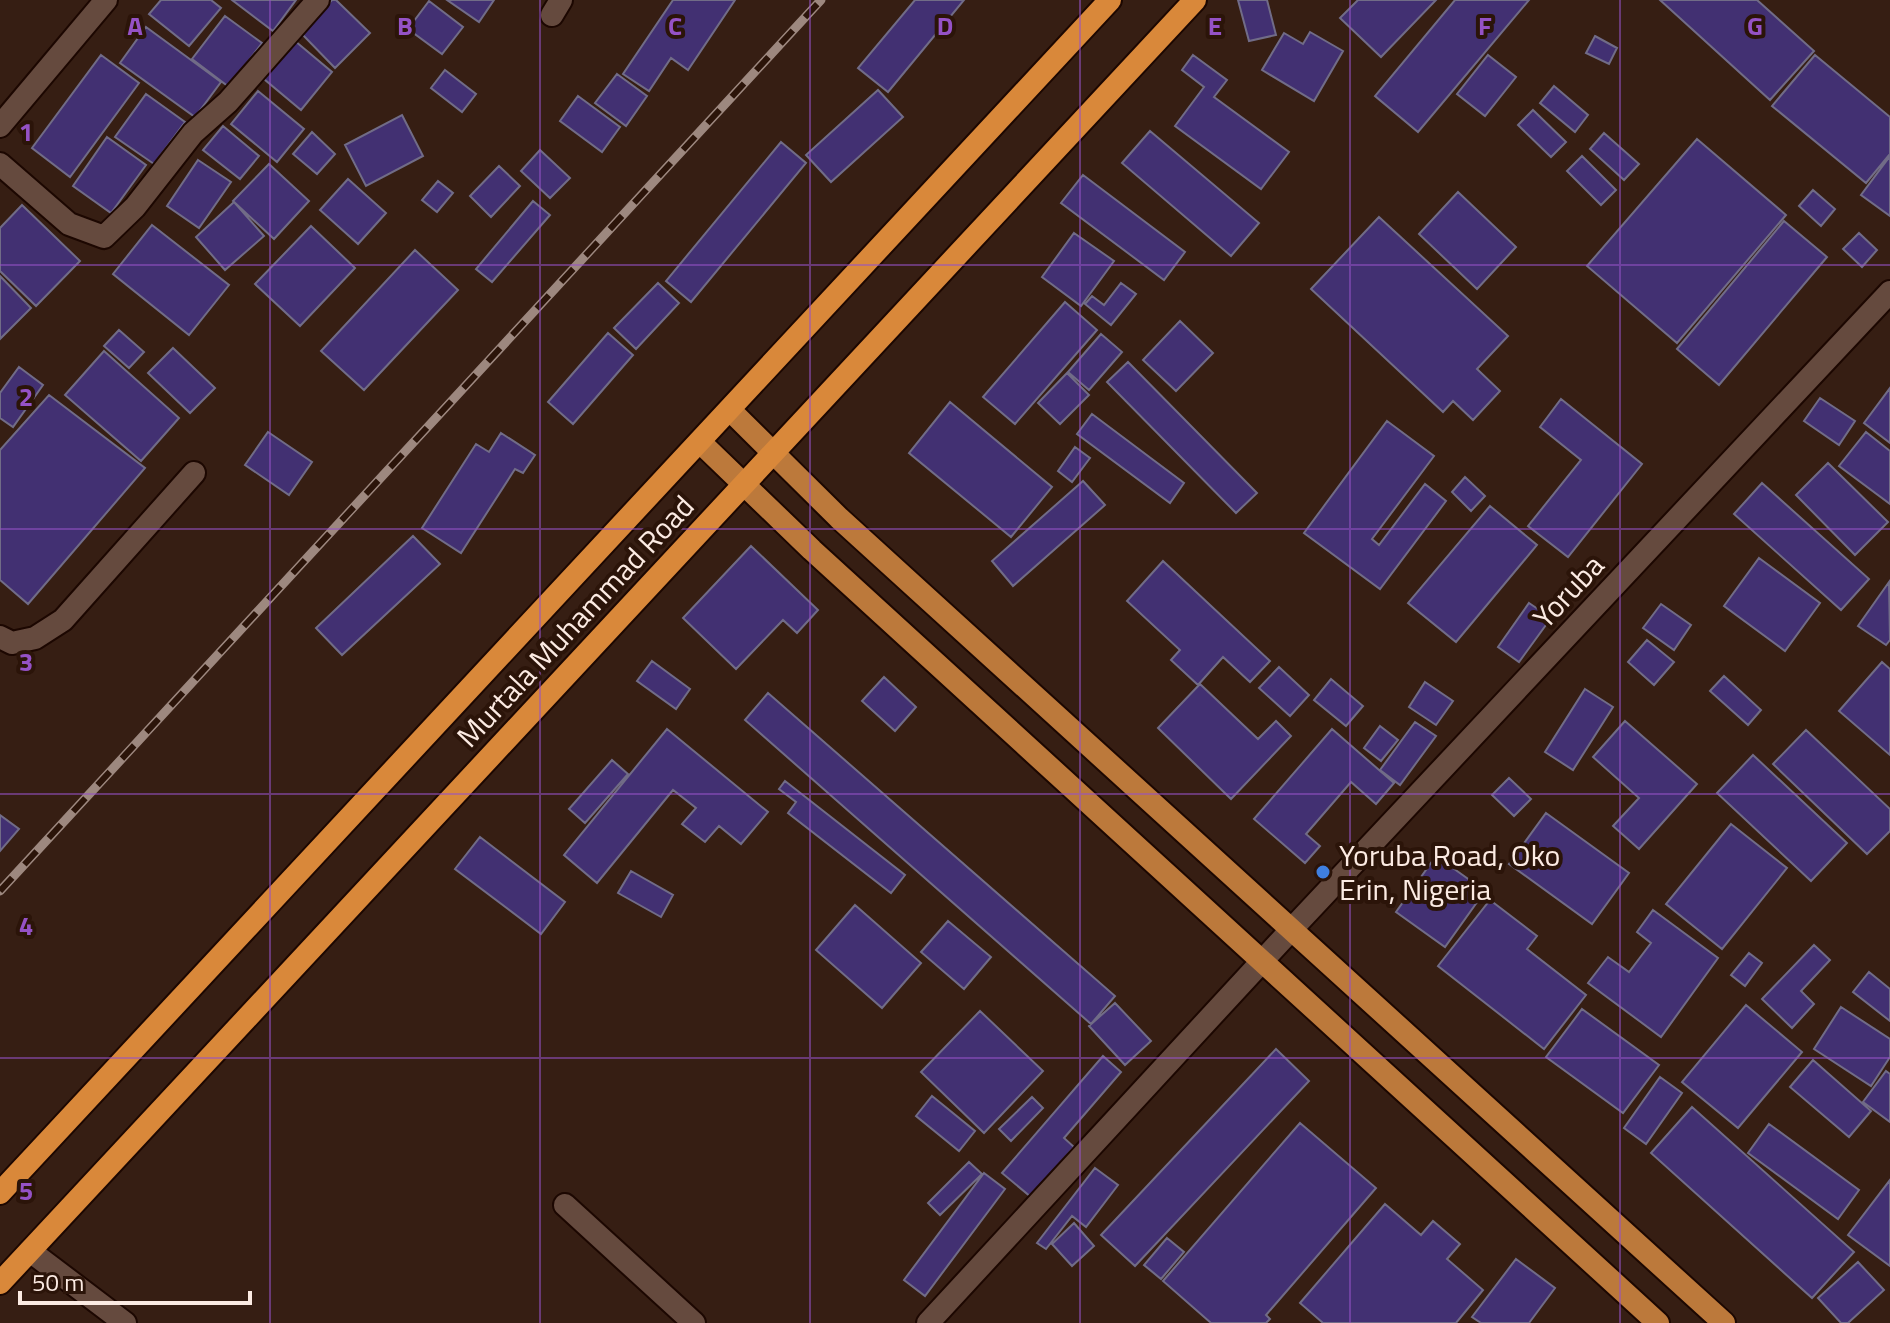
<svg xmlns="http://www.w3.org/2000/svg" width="1890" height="1323" font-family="'Titillium Web',sans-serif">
<rect width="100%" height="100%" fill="#361e13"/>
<!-- building -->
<path fill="#423072" stroke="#716c87" stroke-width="2" d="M161 0H211L221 8 189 46 149 14Z
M232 0H296L273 31Z
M332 0H336L370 33 335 68 300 32Z
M447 0H494L479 22Z
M673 0H735L688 70 671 58 649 91 623 74Z
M915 0H964L888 92 858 68Z
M1238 0H1267L1276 35 1249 41Z
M1358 0H1436L1381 57 1340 18Z
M1455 0H1529L1418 132 1375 96Z
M1660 0H1757L1814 51 1770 100Z
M429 1 463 27 442 54 408 29Z
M225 16 262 43 229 87 192 59Z
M146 27 221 82 195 117 120 63Z
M1310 32 1343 51 1314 101 1262 70 1284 33 1303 44Z
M1595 36 1617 48 1609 64 1586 53Z
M295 41 332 72 301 110 264 79Z
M101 55 139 83 70 177 32 148Z
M1193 55 1227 80 1214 97 1289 152 1261 189 1175 126 1204 87 1182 70Z
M1488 55 1516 77 1485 116 1457 94Z
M1815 55 1890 117V154L1866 183 1772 106Z
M445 70 476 94 462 112 431 88Z
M617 74 647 96 626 126 595 103Z
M1554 86 1588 115 1575 132 1540 103Z
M878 90 903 117 831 182 806 155Z
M258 91 304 129 277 162 231 124Z
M146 94 185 122 154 164 115 137Z
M578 96 620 127 602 152 560 121Z
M1533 110 1566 142 1551 157 1518 125Z
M402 115 423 156 366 186 345 145Z
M223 126 259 156 240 179 203 150Z
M1150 131 1259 223 1231 256 1122 163Z
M312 132 335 154 317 174 293 154Z
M1604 133 1639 164 1624 180 1590 149Z
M107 137 146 165 111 213 73 186Z
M1697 139 1786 215 1677 343 1587 266Z
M781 142 806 163 691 302 666 281Z
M540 150 570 178 550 198 521 171Z
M1582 156 1616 190 1601 205 1567 171Z
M1890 156V216L1861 195Z
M198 160 231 182 199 228 167 206Z
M269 164 309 201 274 239 233 201Z
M499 166 520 186 491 217 470 196Z
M1083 175 1185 252 1164 280 1061 203Z
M348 179 386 213 358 244 320 210Z
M438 181 453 193 437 212 422 200Z
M1813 190 1835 209 1821 226 1799 206Z
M1458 192 1516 247 1477 289 1419 234Z
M533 201 550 215 492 282 476 269Z
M234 202 264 236 225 270 196 237Z
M22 205 80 261 36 306 0 271V228Z
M1379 217 1508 336 1477 369 1500 391 1473 420 1453 401 1443 412 1311 289Z
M1784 221 1827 257 1719 385 1677 349Z
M152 225 229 285 189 335 113 274Z
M311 226 355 268 300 326 255 284Z
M1074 233 1114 261 1081 306 1042 277Z
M1859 233 1877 250 1862 267 1843 249Z
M415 250 458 290 364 390 321 351Z
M0 276 31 308 0 339Z
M658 283 679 303 636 349 614 328Z
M1121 283 1136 294 1111 325 1085 304 1092 296 1104 305Z
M1065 302 1097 330 1015 424 983 397Z
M1180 321 1213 353 1176 391 1143 360Z
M119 330 144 352 129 368 104 346Z
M608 333 633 355 573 424 548 402Z
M1101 334 1122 352 1089 390 1068 372Z
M173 348 215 388 190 413 148 373Z
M104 351 179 418 141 461 65 395Z
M1128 362 1257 493 1236 513 1107 382Z
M19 367 43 385 13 427 0 418V393Z
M1067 373 1089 395 1060 424 1038 403Z
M1890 388V443L1864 423Z
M49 395 145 468 28 604 0 580V450Z
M1820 398 1855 421 1839 445 1804 421Z
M1561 399 1642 464 1568 557 1528 526 1581 460 1540 427Z
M950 402 1052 487 1011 537 909 453Z
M1092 414 1184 483 1170 503 1077 434Z
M1387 421 1434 456 1372 539 1379 545 1425 484 1446 501 1380 589 1304 533Z
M268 432 312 462 289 495 245 465Z
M1866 432 1890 451V504L1839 466Z
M501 433 535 455 523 473 515 469 461 553 422 528 476 444 489 452Z
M1075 447 1090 458 1072 482 1058 471Z
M1828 463 1888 522 1855 555 1796 495Z
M1465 477 1485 496 1471 511 1452 492Z
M1083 481 1105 505 1013 586 992 561Z
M1762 483 1869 579 1841 610 1734 514Z
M1490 506 1537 545 1456 642 1408 603Z
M413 536 440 564 342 655 316 628Z
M751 546 818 610 797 633 783 620 736 669 683 618Z
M1759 558 1820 603 1785 651 1724 606Z
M1163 561 1270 661 1250 682 1223 657 1198 685 1171 660 1180 650 1127 601Z
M1889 582 1890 640 1886 645 1858 626Z
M1529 603 1551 618 1519 662 1498 647Z
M1661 604 1691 625 1674 650 1643 628Z
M1647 640 1674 662 1654 685 1628 662Z
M652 661 690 689 676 709 637 681Z
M1882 662 1890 669V755L1839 711Z
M1279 667 1309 695 1290 716 1259 688Z
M1724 676 1761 710 1748 725 1710 691Z
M884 677 916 707 895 731 862 701Z
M1331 679 1363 706 1346 726 1314 700Z
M1425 682 1453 701 1436 725 1409 707Z
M1200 684 1258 739 1276 721 1291 736 1231 799 1158 728Z
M1585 689 1613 707 1573 770 1545 752Z
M768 693 1115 996 1091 1024 745 720Z
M1625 721 1697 784 1639 849 1613 826 1639 798 1593 757Z
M1415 722 1436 736 1400 785 1380 770Z
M1380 726 1398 740 1381 761 1364 748Z
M667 729 768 812 741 844 719 826 705 842 682 824 696 808 673 790 597 883 564 855Z
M1332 729 1394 783 1376 804 1351 782 1306 834 1320 846 1305 863 1254 819Z
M1806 730 1890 809V831L1867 854 1773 764Z
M1753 755 1847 843 1811 881 1717 793Z
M612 760 628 774 585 823 569 809Z
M1509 778 1531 799 1514 816 1492 795Z
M785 781 905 875 891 893 788 813 796 802 779 789Z
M1546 813 1629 873 1592 924 1509 864Z
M0 815 19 829 0 851Z
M1731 824 1787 868 1722 949 1666 904Z
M480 837 565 902 541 934 455 869Z
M1436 856 1485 891 1445 947 1396 912Z
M631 871 673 895 661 917 618 893Z
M1490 900 1537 936 1527 949 1586 995 1544 1049 1438 966Z
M855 905 921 963 882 1008 816 950Z
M1653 910 1718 958 1661 1037 1588 983 1608 957 1629 972 1651 943 1637 932Z
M948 921 991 957 964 989 921 952Z
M1814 945 1830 960 1801 991 1814 1004 1792 1028 1762 999Z
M1749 953 1762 963 1745 986 1731 975Z
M1869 972 1890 989V1021L1853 992Z
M1115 1003 1151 1041 1125 1065 1089 1026Z
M1746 1005 1802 1052 1738 1128 1682 1082Z
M1841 1007 1890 1039V1057L1871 1086 1814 1049Z
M1582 1009 1659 1065 1623 1113 1546 1057Z
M980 1011 1043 1071 984 1133 921 1072Z
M1276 1049 1309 1081 1135 1266 1101 1235Z
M1103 1056 1121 1072 1064 1138 1074 1147 1031 1197 1002 1173Z
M1813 1060 1871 1111 1849 1137 1790 1087Z
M1886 1071 1890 1074V1122L1863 1102Z
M1660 1077 1682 1093 1646 1144 1624 1128Z
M932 1096 975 1131 959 1151 916 1116Z
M1032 1097 1043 1108 1011 1141 999 1129Z
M1692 1107 1854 1252 1812 1298 1651 1153Z
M1300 1123 1376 1188 1266 1315 1270 1319 1266 1323H1211L1163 1281Z
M1769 1124 1859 1190 1838 1219 1748 1153Z
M969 1162 982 1174 940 1215 928 1203Z
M1095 1168 1118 1185 1086 1227 1072 1216 1046 1249 1037 1243Z
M984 1173 1005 1189 925 1296 904 1280Z
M1890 1180V1266L1848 1235Z
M1385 1204 1421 1235 1433 1221 1460 1244 1447 1259 1483 1290 1456 1323H1323L1300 1303Z
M1074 1223 1094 1246 1072 1266 1052 1244Z
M1167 1238 1184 1252 1161 1279 1144 1265Z
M1516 1259 1555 1288 1529 1323H1481L1472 1317Z
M1858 1262 1884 1290 1848 1323H1841L1818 1298Z"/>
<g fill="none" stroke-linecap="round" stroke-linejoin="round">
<defs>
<path id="minor" d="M552 15 561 0
M0 126 106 0
M0 164 69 224 104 237 135 207 193 133 228 102 318 0
M0 637 12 643 35 638 63 620 194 473
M565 1205 694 1323
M30 1251 125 1323
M928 1323 1290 931 1890 292"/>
<path id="primary" d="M730 410 839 518 1724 1323
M700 442 812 550 1658 1323"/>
<path id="trunk" d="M0 1193 1110 0
M0 1283 1195 0"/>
</defs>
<!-- minor casing -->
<use href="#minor" stroke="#1c0701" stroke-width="26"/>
<!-- primary casing -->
<use href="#primary" stroke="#1c0701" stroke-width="26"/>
<!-- trunk casing -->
<use href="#trunk" stroke="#1c0701" stroke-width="26"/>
<!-- minor -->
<use href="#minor" stroke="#654a3e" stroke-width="22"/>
<!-- primary -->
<use href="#primary" stroke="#bc793b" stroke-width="22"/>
<!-- trunk -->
<use href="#trunk" stroke="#d9883a" stroke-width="22"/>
<defs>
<path id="rail" d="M0 891 821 0"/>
</defs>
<!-- rail casing -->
<use href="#rail" stroke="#9d887f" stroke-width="9"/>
<!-- rail -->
<use href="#rail" stroke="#2b1409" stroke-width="6" stroke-dasharray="18" stroke-linecap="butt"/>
</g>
<!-- grid -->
<path fill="none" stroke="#9552c6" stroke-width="2" stroke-opacity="0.55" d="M270 0V1323M540 0V1323M810 0V1323M1080 0V1323M1350 0V1323M1620 0V1323M0 265H1890M0 529H1890M0 794H1890M0 1058H1890"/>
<!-- markers -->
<circle fill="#3f7fe0" stroke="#2b1409" stroke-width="3" cx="1323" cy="872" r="8"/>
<g text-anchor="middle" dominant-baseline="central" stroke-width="8" stroke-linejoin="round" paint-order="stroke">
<!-- street labels -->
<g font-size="30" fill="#fcebe3" stroke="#2b1409">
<text transform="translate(1568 591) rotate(-47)">Yoruba</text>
<text transform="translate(575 621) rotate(-47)">Murtala Muhammad Road</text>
</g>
<!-- poi labels -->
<g font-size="30" fill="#fcebe3" stroke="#2b1409" text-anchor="start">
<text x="1339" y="855">Yoruba Road, Oko<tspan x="1339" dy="34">Erin, Nigeria</tspan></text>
</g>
</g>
<g font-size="26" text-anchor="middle" font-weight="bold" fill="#9552c6" stroke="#2b1409" stroke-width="8" stroke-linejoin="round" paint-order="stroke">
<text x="135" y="35">A</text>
<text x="405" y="35">B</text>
<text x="675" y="35">C</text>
<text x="945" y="35">D</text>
<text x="1215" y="35">E</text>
<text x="1485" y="35">F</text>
<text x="1755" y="35">G</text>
<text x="26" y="141">1</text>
<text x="26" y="406">2</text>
<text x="26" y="671">3</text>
<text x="26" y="935">4</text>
<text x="26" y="1200">5</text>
</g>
<!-- scale -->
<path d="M20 1291v12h230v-12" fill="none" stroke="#fcebe3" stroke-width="4"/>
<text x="32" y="1291" font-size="24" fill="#fcebe3" stroke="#2b1409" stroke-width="6" paint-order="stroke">50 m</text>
</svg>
